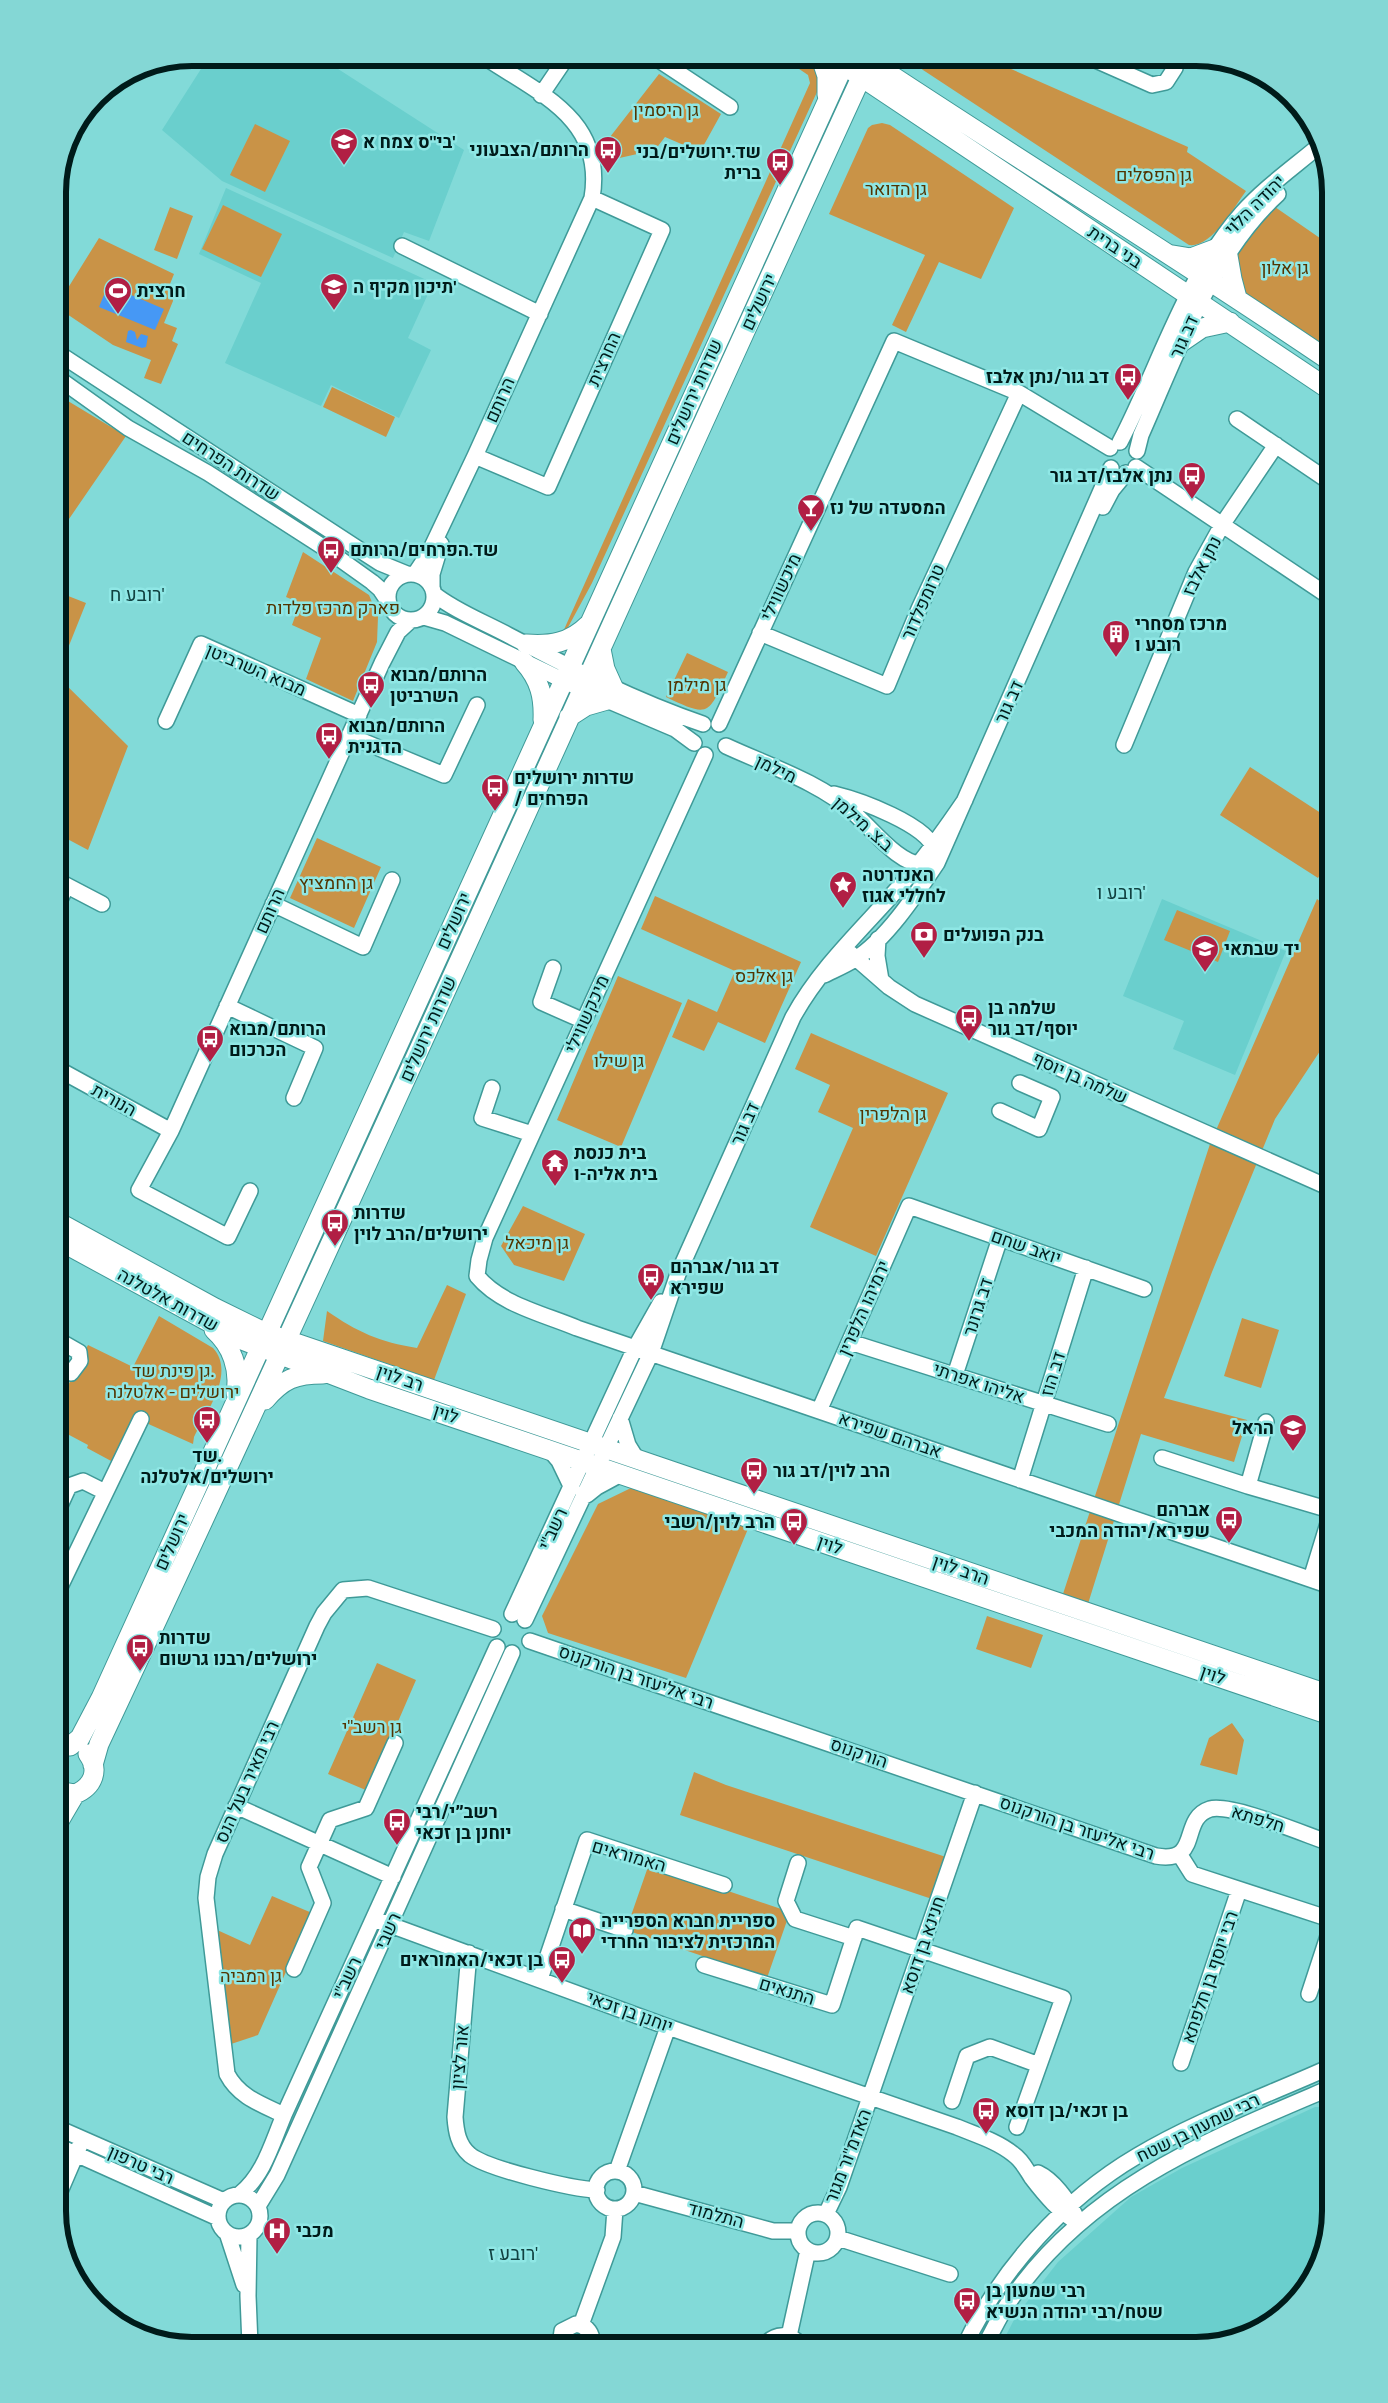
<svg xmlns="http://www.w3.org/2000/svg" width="1388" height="2403" font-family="Karla,Heebo,sans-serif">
<rect width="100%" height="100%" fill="#82dad8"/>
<!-- built -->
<path fill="#6acfcd" d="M208 58H321L464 150 429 241 404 232 393 258 222 181 162 130Z
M226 188 433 283 408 338 431 350 399 418 331 385 321 406 225 363 261 283 199 254Z
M1162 899 1286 951 1235 1075 1173 1049 1184 1021 1123 996Z
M1315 2107H1330V2211L1308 2286 1255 2332 1196 2345H1001L1016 2316 1058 2262 1131 2197 1182 2168Z"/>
<!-- green -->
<path fill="#c99347" d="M783 58H810C818 65 820 81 817 92L592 583 566 631 562 634 810 83 808 75Z
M910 58H986L1188 147 1187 152 1246 191C1234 207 1212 248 1189 245L923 70Z
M659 74 721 114 700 152 665 137 655 150 615 159 610 137Z
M882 123 890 125 1014 208 981 279 939 262 906 332 892 325 925 255 829 214 868 128 872 125Z
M255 124 290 141 265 192 230 175Z
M223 205 282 234 261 277 202 249Z
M170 207 193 216 177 259 154 250Z
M1275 207 1330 245V350L1239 291 1236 250Z
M99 238 174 274 168 289 172 292 173 301 164 323 177 328 172 341 178 344 161 384 144 378 151 360 113 345 58 308V304Z
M332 387 395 417 386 437 323 407Z
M58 395 126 436 58 535Z
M303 552 369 595 378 617 377 642 353 701 306 679 321 638 292 625 300 603 286 597Z
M58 592 86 603 64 658 58 656Z
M687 653 728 672C708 715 710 718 666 697Z
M58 677 128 746 88 850 58 834Z
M1250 767 1330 819V858L1318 878 1220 815Z
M317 838 381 867 354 928 290 898Z
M655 896 801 962 765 1043 718 1022 704 1051 672 1037 688 999 717 1012 735 971 641 929Z
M1317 899 1330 909V1036L1275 1119 1212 1272 1164 1398 1247 1420 1234 1462 1141 1434 1087 1607 1062 1597 1210 1144Z
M1177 910 1230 931 1218 962 1164 940Z
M618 976 682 1003 621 1147 557 1120Z
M811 1033 948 1093 876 1256 810 1227 853 1128 818 1112 830 1085 795 1069Z
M523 1206 585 1234 564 1281 514 1265 501 1246Z
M447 1285 466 1294 434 1380 323 1341 327 1311C357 1332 380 1342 417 1348Z
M159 1316 213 1348C236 1373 206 1412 194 1437L193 1444 144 1422 113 1462 87 1448 88 1445 58 1429V1406L88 1345 133 1367Z
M1242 1318 1279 1330 1261 1388 1224 1376Z
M631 1488 750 1524 686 1678 548 1633 542 1616 598 1504Z
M987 1616 1043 1635 1031 1668 976 1649Z
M377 1663 416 1680 368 1791 328 1774Z
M1232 1723 1244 1740 1237 1775 1200 1765 1209 1738Z
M694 1772 726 1785 946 1857 932 1899 680 1815Z
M649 1864 790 1912 767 1978 626 1930Z
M272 1896 312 1913 258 2035 228 2045 215 1929 250 1945Z"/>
<!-- water -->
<path fill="#4698f5" d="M108 285 164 309 155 330 99 307Z
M131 330 135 332 137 340 141 334 148 336 146 347 142 348 126 342 128 331Z"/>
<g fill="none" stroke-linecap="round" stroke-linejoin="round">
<defs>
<path id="minor" d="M656 58 730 107
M1091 58 1152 85 1166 82 1175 68 1176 58
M541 95 566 58
M402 246 540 314
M58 353 363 552 380 563 407 574
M58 378 128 428 208 473 323 547 372 582 380 589 388 601
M1237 419 1330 482
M1120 442C1160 365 1184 279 1242 213 1264 188 1294 167 1320 145
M1137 451 1141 435C1177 354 1211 255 1278 194
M475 456 548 487 662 230 592 198
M1136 467 1330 597
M1103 507 1112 490 1126 473
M388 597a23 23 0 1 1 46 0a23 23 0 1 1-46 0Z
M415 574 429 553 475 456 592 198C605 120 542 95 486 58
M432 586V574L441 544
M434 594C455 611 484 622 508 635 571 668 635 701 703 724
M424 617 445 623 581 689 675 729 694 743
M760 633 887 686 919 609 1019 393
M166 721 201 644 359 715
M719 724 894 341 1019 393 1110 448
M350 736 444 775 477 705
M1124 745 1196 572 1222 525 1276 445
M726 746C769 766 820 782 855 814 872 829 902 868 925 864
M705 755 485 1238 479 1260 477 1276C501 1305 544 1314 577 1328L1330 1586
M834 794C859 800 929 825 935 851
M58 881 102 904
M58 903 67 886
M273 904 363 947 392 880
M878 939 877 956 881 980
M850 953 889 987 915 1004 1330 1188
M553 968 541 1002 584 1021
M824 975C834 970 846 965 855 959 886 940 917 893 937 863L1111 468
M227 1006 315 1048 294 1098
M58 1069 171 1131
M492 1088 482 1118 532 1134
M1000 1111 1039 1129 1052 1097 1020 1083
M250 1191 228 1237 139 1190 171 1131 382 663 398 632 411 620
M850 1342 1108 1424
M58 1370 71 1373 80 1361 79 1352 58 1340
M955 1375 1000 1238
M819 1411 909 1206 1144 1289
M620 1418 628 1445 636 1458
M548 1448 559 1461 572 1488
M1162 1458 1248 1486 1330 1510
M1020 1480 1086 1268
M1248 1486 1266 1422
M587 1495 597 1487 621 1474
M58 1510 69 1486 83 1481 105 1492
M1311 1579 1330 1517
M58 1591 141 1419
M512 1614 635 1348 661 1302
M525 1620 651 1353 678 1274 793 1017C825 959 876 917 917 866 934 845 950 822 965 800
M530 1641 1156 1856C1202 1864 1179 1819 1210 1809 1231 1803 1306 1835 1330 1843
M236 1806 393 1877
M1180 1855 1192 1874 1330 1919
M798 1863 786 1901 795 1919 854 1938
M563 1909 625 1930
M374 1919 668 2027 957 2127C976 2135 997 2141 1013 2154 1022 2160 1026 2169 1032 2178 1045 2195 1060 2213 1079 2223
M469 1953 455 2117C456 2131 458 2145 470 2155 488 2169 572 2189 597 2190
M704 1965 832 2005 857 1928 1063 1998 1017 2127
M294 1969 323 1903 309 1867 330 1820 366 1808 395 1743
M540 1979 587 1840 724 1885
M1309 1994 1330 1930
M1181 2063 1239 1890
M952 2101 967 2056 990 2047 1039 2065
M284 2115C261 2104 239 2097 227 2074L206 1898 208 1877 215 1854 317 1626 324 1613 343 1590 368 1588 493 1629
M58 2128 224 2201
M58 2146 218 2218
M617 2171 668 2027
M596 2190a19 19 0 1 1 38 0a19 19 0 1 1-38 0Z
M1038 2173C1053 2180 1068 2200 1075 2215
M634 2193 773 2231H798
M240 2194C264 2175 272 2143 284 2115L497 1647
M218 2216a21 21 0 1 1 42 0a21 21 0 1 1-42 0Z
M58 2196 80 2145
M258 2206 277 2175 512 1653
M798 2233a20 20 0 1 1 40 0a20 20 0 1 1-40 0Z
M826 2214 839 2187 975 1793
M227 2233 244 2285
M249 2235 248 2296 250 2345
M838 2238 950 2274
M581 2325 613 2237 615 2209
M789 2336 808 2250
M560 2345 562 2331 576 2324C588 2326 593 2334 592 2345
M765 2345C775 2333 790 2332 800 2345
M965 2345C1001 2269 1064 2199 1137 2156 1197 2120 1266 2096 1330 2067
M985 2345C993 2331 1000 2315 1009 2302 1087 2187 1208 2140 1330 2088"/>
<path id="major" d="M821 58 827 76V95
M865 58C1019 160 1177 257 1330 361
M851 70 1330 390
M1173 255 1191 258 1215 249
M1228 256 1232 279 1237 298
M1183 341 1202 328 1230 322
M526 644C550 646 570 643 588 625
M601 649 605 669 614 689
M524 662C540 680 544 697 543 720
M569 717 586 706 607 700
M58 1222 215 1308 266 1333 1330 1695
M58 1240 242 1340 369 1389 1330 1715
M214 1330C232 1346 240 1369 236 1393
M265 1400C283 1379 295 1374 323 1374
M70 1746 80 1738 101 1698 847 58
M93 1765 99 1744C362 1184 612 619 870 58
M58 1791 75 1794C93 1787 100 1770 88 1754
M58 1823 75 1794"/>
</defs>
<!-- minor casing -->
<use href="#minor" stroke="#3f9a98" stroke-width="18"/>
<!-- major casing -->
<use href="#major" stroke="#3f9a98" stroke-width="21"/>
<!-- minor -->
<use href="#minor" stroke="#fff" stroke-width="15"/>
<!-- major -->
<use href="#major" stroke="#fff" stroke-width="19"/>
</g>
<!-- icons -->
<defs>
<symbol id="school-pin" viewBox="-11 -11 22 30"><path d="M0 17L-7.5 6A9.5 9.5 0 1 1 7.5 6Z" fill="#b11f44" stroke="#8fe7e5"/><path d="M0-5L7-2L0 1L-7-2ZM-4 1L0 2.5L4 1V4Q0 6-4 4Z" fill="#fff"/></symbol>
<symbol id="bus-pin" viewBox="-11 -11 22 30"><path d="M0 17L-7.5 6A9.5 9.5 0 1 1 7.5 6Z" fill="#b11f44" stroke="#8fe7e5"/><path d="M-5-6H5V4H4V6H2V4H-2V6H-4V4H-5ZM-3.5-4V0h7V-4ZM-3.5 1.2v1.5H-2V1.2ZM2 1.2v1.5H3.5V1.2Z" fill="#fff"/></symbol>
<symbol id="stadium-pin" viewBox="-11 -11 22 30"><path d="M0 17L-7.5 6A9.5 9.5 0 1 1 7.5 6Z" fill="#b11f44" stroke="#8fe7e5"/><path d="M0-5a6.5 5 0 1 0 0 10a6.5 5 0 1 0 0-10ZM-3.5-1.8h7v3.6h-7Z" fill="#fff"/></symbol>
<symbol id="bar-pin" viewBox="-11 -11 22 30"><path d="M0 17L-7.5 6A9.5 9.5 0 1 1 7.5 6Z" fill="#b11f44" stroke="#8fe7e5"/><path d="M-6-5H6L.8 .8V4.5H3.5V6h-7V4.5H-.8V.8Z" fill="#fff"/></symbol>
<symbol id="building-pin" viewBox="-11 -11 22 30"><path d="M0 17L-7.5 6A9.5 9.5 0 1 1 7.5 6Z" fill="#b11f44" stroke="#8fe7e5"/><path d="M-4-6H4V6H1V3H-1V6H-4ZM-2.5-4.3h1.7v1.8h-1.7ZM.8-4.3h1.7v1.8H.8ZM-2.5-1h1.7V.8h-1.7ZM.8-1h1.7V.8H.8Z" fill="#fff"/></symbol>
<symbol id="sight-pin" viewBox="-11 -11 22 30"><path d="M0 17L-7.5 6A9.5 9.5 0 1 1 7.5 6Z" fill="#b11f44" stroke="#8fe7e5"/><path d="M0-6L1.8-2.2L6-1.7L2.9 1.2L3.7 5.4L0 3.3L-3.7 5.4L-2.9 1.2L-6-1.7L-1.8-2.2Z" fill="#fff"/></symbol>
<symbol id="bank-pin" viewBox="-11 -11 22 30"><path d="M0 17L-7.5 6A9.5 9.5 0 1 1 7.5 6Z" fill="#b11f44" stroke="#8fe7e5"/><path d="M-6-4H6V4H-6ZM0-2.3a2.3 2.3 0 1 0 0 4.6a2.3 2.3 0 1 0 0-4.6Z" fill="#fff"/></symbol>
<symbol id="temple-pin" viewBox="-11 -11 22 30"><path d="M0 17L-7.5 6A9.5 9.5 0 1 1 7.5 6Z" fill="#b11f44" stroke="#8fe7e5"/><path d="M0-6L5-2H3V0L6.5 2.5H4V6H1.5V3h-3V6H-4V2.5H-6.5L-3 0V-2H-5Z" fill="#fff"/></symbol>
<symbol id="library-pin" viewBox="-11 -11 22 30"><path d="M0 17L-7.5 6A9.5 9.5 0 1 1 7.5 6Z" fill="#b11f44" stroke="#8fe7e5"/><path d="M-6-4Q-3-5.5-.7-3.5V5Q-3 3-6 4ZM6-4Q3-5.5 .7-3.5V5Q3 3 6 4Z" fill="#fff"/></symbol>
<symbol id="hospital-pin" viewBox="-11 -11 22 30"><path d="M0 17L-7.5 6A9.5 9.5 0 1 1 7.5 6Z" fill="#b11f44" stroke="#8fe7e5"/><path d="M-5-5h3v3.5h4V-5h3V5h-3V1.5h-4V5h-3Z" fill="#fff"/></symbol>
</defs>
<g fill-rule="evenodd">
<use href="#school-pin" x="328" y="126" width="32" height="43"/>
<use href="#bus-pin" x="592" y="134" width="32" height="43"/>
<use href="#bus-pin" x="764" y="146" width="32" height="43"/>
<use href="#school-pin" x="318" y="271" width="32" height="43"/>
<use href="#stadium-pin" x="102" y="275" width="32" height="43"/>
<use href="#bus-pin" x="1112" y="361" width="32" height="43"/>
<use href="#bus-pin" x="1176" y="460" width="32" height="43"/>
<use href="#bar-pin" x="795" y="492" width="32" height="43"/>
<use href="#bus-pin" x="315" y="534" width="32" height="43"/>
<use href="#building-pin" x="1100" y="618" width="32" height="43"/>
<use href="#bus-pin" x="355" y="669" width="32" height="43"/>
<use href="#bus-pin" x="313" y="720" width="32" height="43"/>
<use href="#bus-pin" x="479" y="772" width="32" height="43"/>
<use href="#sight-pin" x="827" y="869" width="32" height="43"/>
<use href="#bank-pin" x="908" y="919" width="32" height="43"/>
<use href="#school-pin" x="1189" y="933" width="32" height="43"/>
<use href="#bus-pin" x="953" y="1002" width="32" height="43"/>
<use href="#bus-pin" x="194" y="1023" width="32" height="43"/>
<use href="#temple-pin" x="539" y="1147" width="32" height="43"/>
<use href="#bus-pin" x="319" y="1207" width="32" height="43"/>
<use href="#bus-pin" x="635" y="1261" width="32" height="43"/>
<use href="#bus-pin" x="191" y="1404" width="32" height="43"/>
<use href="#school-pin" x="1277" y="1412" width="32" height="43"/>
<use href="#bus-pin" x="738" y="1455" width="32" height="43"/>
<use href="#bus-pin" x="1213" y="1504" width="32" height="43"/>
<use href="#bus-pin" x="778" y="1506" width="32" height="43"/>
<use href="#bus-pin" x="124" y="1632" width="32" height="43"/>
<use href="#bus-pin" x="381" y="1806" width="32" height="43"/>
<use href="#library-pin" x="566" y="1915" width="32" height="43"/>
<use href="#bus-pin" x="546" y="1944" width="32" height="43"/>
<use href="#bus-pin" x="970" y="2095" width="32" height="43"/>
<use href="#hospital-pin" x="261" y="2215" width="32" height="43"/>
<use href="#bus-pin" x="951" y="2285" width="32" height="43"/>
</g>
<g text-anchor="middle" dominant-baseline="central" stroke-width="5" stroke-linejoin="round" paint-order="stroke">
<!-- park labels -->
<g font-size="18" fill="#523400" stroke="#8fe7e5">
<text x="666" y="110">גן היסמין</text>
<text x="1154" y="175">גן הפסלים</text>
<text x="896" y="189">גן הדואר</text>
<text x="1285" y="268">גן אלון</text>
<text x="333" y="608">פארק מרכז פלדות</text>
<text x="697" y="685">גן מילמן</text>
<text x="336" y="883">גן החמציץ</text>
<text x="764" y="976">גן אלכס</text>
<text x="619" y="1061">גן שילו</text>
<text x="893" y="1114">גן הלפרין</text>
<text x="537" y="1243">גן מיכאל</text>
<text x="173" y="1371">גן פינת שד.<tspan x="173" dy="21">ירושלים - אלטלנה</tspan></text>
<text x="372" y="1727">גן רשב"י</text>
<text x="251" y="1976">גן רמביה</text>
</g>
<!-- poi labels -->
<g font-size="18" font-weight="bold" fill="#001b1a" stroke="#8fe7e5" text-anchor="start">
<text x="363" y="142">בי"ס צמח א'</text>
<text x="589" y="150" text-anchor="end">הרותם/הצבעוני</text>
<text x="761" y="152" text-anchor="end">שד.ירושלים/בני<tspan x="761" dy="21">ברית</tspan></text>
<text x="353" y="287">תיכון מקיף ה'</text>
<text x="137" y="291">חרצית</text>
<text x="1109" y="377" text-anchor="end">דב גור/נתן אלבז</text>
<text x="1173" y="476" text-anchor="end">נתן אלבז/דב גור</text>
<text x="830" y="508">המסעדה של נז</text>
<text x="350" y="550">שד.הפרחים/הרותם</text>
<text x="1135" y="624">מרכז מסחרי<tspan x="1135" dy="21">רובע ו</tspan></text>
<text x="390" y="675">הרותם/מבוא<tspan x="390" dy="21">השרביטן</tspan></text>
<text x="348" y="726">הרותם/מבוא<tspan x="348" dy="21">הדגנית</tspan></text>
<text x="514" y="778">שדרות ירושלים<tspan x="514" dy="21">/ הפרחים</tspan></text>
<text x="862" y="875">האנדרטה<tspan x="862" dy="21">לחללי אגוז</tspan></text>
<text x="943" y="935">בנק הפועלים</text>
<text x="1224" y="949">יד שבתאי</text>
<text x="988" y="1008">שלמה בן<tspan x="988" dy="21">יוסף/דב גור</tspan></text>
<text x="229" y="1029">הרותם/מבוא<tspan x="229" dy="21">הכרכום</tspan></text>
<text x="574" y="1153">בית כנסת<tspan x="574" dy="21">בית אליה-ו</tspan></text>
<text x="354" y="1213">שדרות<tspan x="354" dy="21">ירושלים/הרב לוין</tspan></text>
<text x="670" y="1267">דב גור/אברהם<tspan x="670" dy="21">שפירא</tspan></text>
<text x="1274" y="1428" text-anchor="end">הראל</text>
<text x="207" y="1456" text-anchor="middle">שד.<tspan x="207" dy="21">ירושלים/אלטלנה</tspan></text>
<text x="773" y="1471">הרב לוין/דב גור</text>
<text x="1210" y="1510" text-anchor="end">אברהם<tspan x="1210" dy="21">שפירא/יהודה המכבי</tspan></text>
<text x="775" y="1522" text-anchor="end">הרב לוין/רשבי</text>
<text x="159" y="1638">שדרות<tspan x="159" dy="21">ירושלים/רבנו גרשום</tspan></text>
<text x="416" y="1812">רשב״י/רבי<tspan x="416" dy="21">יוחנן בן זכאי</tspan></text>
<text x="601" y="1921">ספריית חברא הספרייה<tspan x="601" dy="21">המרכזית לציבור החרדי</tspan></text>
<text x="543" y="1960" text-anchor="end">בן זכאי/האמוראים</text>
<text x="1005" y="2111">בן זכאי/בן דוסא</text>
<text x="296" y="2231">מכבי</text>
<text x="986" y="2291">רבי שמעון בן<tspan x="986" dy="21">שטח/רבי יהודה הנשיא</tspan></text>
</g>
<!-- street labels -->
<g font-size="18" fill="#001b1a" stroke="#8fe7e5">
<text transform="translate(1255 205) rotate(-45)">יהודה הלוי</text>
<text transform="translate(1115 247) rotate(34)">בני ברית</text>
<text transform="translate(759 302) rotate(-65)">ירושלים</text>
<text transform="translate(1184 337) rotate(-66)">דב גור</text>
<text transform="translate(604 359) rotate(-66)">החרצית</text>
<text transform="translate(694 392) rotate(-66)">שדרות ירושלים</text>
<text transform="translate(500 400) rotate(-66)">הרותם</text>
<text transform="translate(231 466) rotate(33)">שדרות הפרחים</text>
<text transform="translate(1202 566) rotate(-63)">נתן אלבז</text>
<text transform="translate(781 587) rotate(-65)">מיכשווילי</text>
<text transform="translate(923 602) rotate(-66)">טרומפלדור</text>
<text transform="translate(256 670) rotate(23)">מבוא השרביטן</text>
<text transform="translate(1009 702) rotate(-66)">דב גור</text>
<text transform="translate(776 769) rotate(25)">מילמן</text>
<text transform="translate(863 824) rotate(41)">ב.צ. מילמן</text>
<text transform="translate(270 911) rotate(-66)">הרותם</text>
<text transform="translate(454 921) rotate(-66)">ירושלים</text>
<text transform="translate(587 1014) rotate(-66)">מיכקשווילי</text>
<text transform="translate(428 1029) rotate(-66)">שדרות ירושלים</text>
<text transform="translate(1080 1078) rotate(24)">שלמה בן יוסף</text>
<text transform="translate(114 1100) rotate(29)">הנורית</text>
<text transform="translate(745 1124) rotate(-66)">דב גור</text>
<text transform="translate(1026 1247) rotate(19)">יואב שחם</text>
<text transform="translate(168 1300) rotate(29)">שדרות אלטלנה</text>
<text transform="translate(978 1307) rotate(-72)">דב גרונר</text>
<text transform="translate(864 1308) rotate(-66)">ירמיהו הלפרין</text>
<text transform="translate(1053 1374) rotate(-73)">דב הוז</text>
<text transform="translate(400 1378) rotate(19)">רב לוין</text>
<text transform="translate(979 1383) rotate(18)">אליהו אפרתי</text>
<text transform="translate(446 1414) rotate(18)">לוין</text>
<text transform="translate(890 1435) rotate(19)">אברהם שפירא</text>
<text transform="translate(553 1529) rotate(-65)">רשב"י</text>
<text transform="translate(172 1542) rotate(-66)">ירושלים</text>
<text transform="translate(830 1545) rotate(19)">לוין</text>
<text transform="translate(961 1570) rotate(19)">הרב לוין</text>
<text transform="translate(1213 1675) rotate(19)">לוין</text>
<text transform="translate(636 1677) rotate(19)">רבי אליעזר בן הורקנוס</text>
<text transform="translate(859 1753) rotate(19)">הורקנוס</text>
<text transform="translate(247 1782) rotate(-66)">רבי מאיר בעל הנס</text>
<text transform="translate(1258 1819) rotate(17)">חלפתא</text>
<text transform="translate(1077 1828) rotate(19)">רבי אליעזר בן הורקנוס</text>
<text transform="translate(629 1856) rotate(16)">האמוראים</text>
<text transform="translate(388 1931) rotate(-66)">רשבי</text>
<text transform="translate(923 1945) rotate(-71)">חנינא בן דוסא</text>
<text transform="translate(1210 1977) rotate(-71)">רבי יוסף בן חלפתא</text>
<text transform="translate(347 1978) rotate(-65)">רשב"י</text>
<text transform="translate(787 1991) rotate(17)">התנאים</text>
<text transform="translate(630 2012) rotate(20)">יוחנן בן זכאי</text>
<text transform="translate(460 2057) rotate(-85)">אור לציון</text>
<text transform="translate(1198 2128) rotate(-26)">רבי שמעון בן שטח</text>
<text transform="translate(848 2156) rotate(-69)">האדמ"ור מגור</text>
<text transform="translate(141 2165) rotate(24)">רבי טרפון</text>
<text transform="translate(716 2215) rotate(15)">התלמוד</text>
</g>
<!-- neighbourhood labels -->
<g font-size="19" fill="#114241" stroke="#8fe7e5">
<text x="137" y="595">רובע ח'</text>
<text x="1121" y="893">רובע ו'</text>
<text x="513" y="2254">רובע ז'</text>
</g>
</g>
<!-- crop -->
<path d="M0 0H1388V2403H0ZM192 66H1196A126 126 0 0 1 1322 192V2211A126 126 0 0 1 1196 2337H192A126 126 0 0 1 66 2211V192A126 126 0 0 1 192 66Z" fill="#84d7d5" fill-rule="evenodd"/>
<path fill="none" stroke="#001b1a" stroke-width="6" d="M192 66H1196A126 126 0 0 1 1322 192V2211A126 126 0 0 1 1196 2337H192A126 126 0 0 1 66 2211V192A126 126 0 0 1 192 66Z"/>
</svg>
